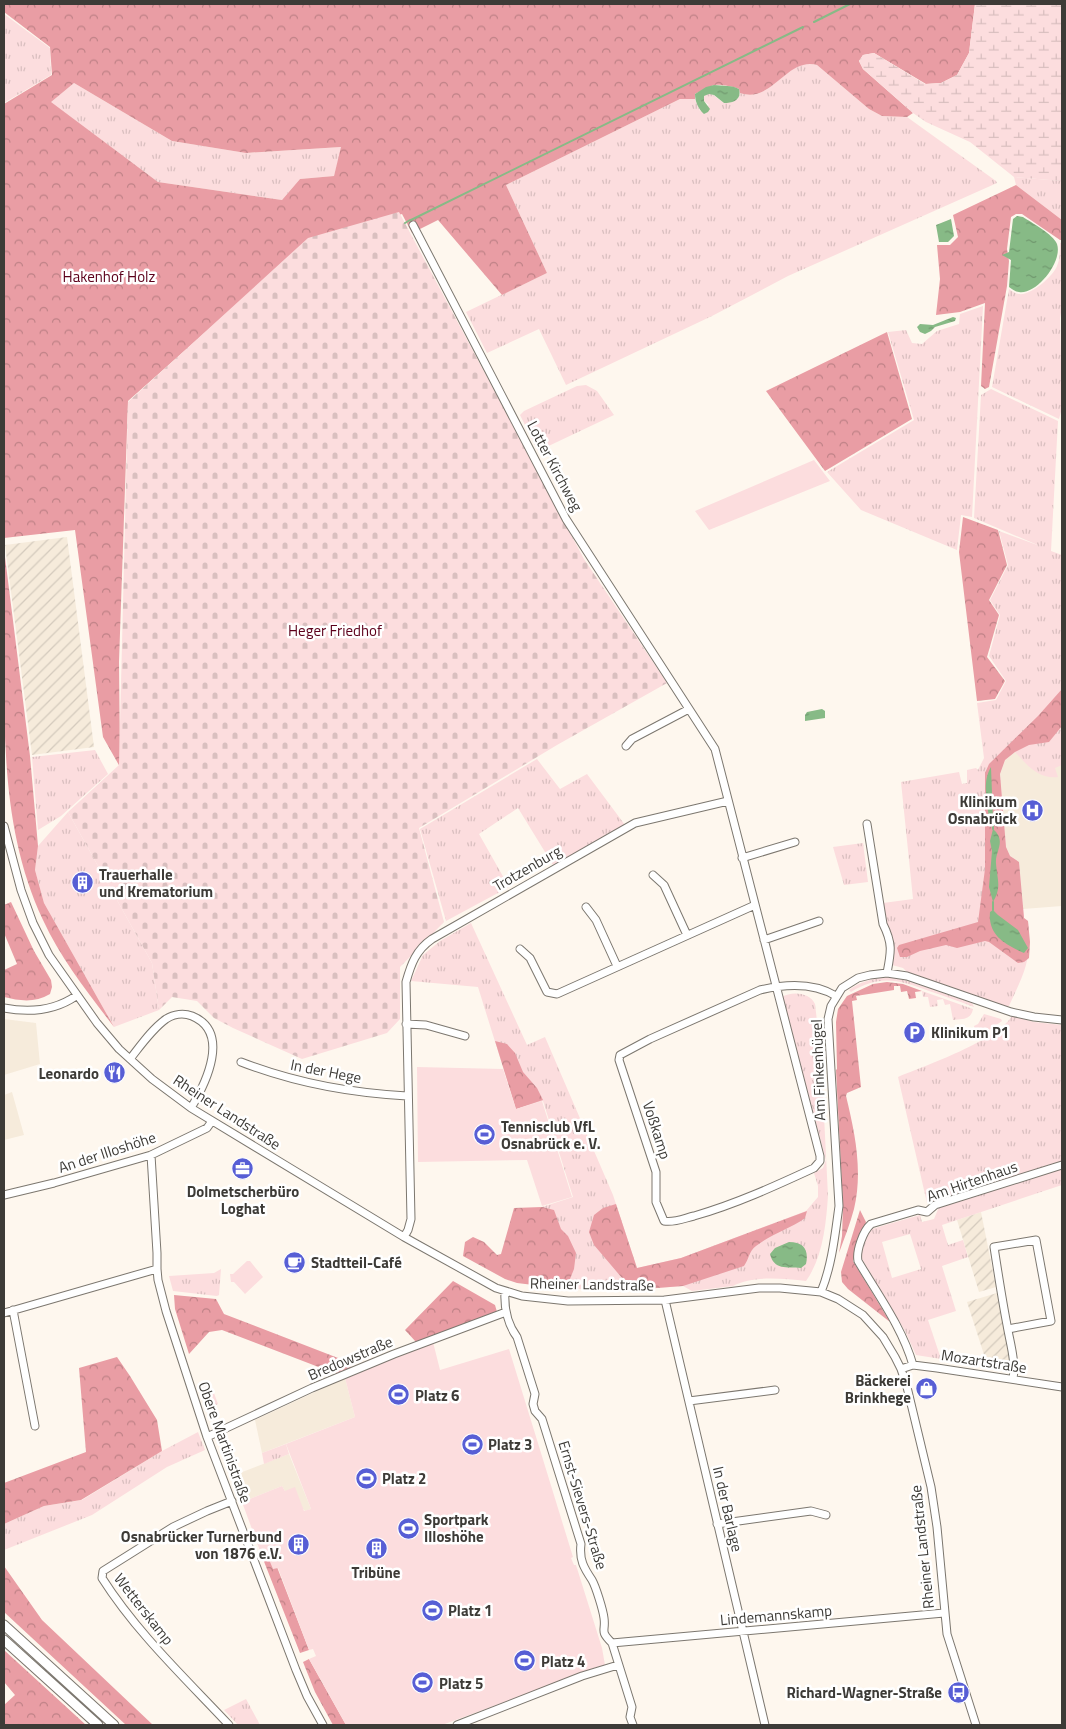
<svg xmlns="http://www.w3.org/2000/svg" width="1066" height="1729" font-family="'Titillium Web',sans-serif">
<defs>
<pattern id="industrial-furrows" width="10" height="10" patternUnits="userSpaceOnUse" patternTransform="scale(1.25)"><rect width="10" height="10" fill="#f6ebdb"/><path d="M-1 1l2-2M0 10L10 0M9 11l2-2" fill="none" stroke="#d4cabd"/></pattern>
<pattern id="grass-tufts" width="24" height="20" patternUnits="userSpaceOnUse" patternTransform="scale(1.25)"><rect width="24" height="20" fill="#fcddde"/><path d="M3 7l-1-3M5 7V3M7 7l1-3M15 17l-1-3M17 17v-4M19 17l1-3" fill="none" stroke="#d9bfbf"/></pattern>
<pattern id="forest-crowns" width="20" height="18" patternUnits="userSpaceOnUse" patternTransform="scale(1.25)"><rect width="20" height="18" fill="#e99da4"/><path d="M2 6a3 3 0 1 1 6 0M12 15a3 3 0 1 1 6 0" fill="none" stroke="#be8186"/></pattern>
<pattern id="wetland-marsh" width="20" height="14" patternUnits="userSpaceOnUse" patternTransform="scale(1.25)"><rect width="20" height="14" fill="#fcddde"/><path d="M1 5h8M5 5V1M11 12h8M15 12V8" fill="none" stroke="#d9bfbf"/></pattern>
<pattern id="cemetery-stones" width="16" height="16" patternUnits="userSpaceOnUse" patternTransform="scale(1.25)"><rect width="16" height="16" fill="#fcddde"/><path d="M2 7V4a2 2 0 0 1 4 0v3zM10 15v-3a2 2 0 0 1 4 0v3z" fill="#d9bfbf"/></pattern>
<pattern id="water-ripples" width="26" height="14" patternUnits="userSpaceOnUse" patternTransform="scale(1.25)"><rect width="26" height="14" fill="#87ba86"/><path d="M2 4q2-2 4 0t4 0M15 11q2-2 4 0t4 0" fill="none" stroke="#70986e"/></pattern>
</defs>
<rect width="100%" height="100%" fill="#fef7ee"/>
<!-- built -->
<path fill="#f6ebdb" d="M1062 726V906L1023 909 1019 862 1010 856 1006 847 1000 774 1005 760 1015 752Z
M4 1019 36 1023 40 1064 4 1075Z
M12 1092 24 1135 4 1140V1095Z
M345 1378 355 1417 262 1453 255 1420Z
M289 1454 311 1509 305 1511 285 1491 282 1486 242 1502 232 1476Z"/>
<!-- industrial -->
<path fill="url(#industrial-furrows)" d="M67 537 94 747 32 755 5 545Z
M981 1212 996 1287 979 1292 957 1220Z
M997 1293 1010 1361 1006 1368 988 1367 967 1302Z"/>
<!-- grass -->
<path fill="url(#grass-tufts)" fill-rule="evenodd" d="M4 14 50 48 51 75 4 103Z
M808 63 817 65 869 109 882 116 907 117 996 181 997 183 788 276 712 316 566 385 539 329 487 353 466 312 547 273 506 185 680 99H695L700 111 709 105 704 101V96L709 93 713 95 724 103 738 99 740 93C763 101 777 79 793 69 797 66 803 64 808 63Z
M74 83 172 141 246 153 342 147 334 176 300 179 282 200 158 182 50 102Z
M1014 177 1062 181V220L1016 185Z
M1062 242V307L1060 318 1062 408 1059 419 992 387 1009 289C1012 291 1016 294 1019 294 1031 296 1053 276 1057 266 1060 259 1060 251 1060 243Z
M983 306 972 517 961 515 957 550 861 510 827 472 914 420 888 332 906 330 912 343 922 344 937 331 959 324 960 314Z
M586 385 597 391 614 415 538 451 520 415 524 411 577 386Z
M991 389 1058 421 1051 551 1062 555V765L1055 768 1058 777C1038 779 1028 766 1015 752L1005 760 1000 774 1006 847 1010 856 1019 862 1024 918 1028 921C1032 960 1025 971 1009 1006L1006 1007 907 972 903 968 892 965C897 946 893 940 887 923 884 916 884 909 883 903L913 899 901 782 959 772 962 784 967 783V770L976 768 978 770 984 758 977 703 996 700 1006 681 989 656 1000 615 990 600 1008 565 999 531 1040 546 974 518 981 395Z
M95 750 108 774 61 816 38 830 32 757Z
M537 759 560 789 587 774 625 825 553 865 518 808 479 834 509 887 446 921 420 829Z
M68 812 152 963 159 1010 114 1027 44 903 35 870 38 846Z
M863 843 868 882 844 885 833 847Z
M471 923 527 1045 545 1037 613 1195 637 1268 681 1258 806 1211 818 1197V1186L814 1173 823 1168 826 1160 782 997C791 991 810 992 815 1004L821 1055 828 1196C826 1224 823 1257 806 1281 783 1279 754 1275 733 1286L692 1291 683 1286 644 1289H566L542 1207 573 1197 543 1101 516 1109 478 987 411 981 423 955 440 941Z
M887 977 905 980 972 1003 974 1007C959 1001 944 996 929 991 899 980 880 974 851 992L849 990C861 981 872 979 887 977Z
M922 991 973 1009C971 1020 962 1019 953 1020L950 1004 945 1005 943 999 937 1000 938 1006 930 1007 928 997H923Z
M984 1014 1001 1019 1002 1021 976 1039 974 1026 978 1024Z
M1012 1016 1034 1022 1062 1025V1161L927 1203 898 1077C927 1065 996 1041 1012 1016Z
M1062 1168V1185L942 1225 948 1245 963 1240 968 1257 942 1266 956 1311 928 1320 941 1359 916 1355 905 1331 859 1254 868 1230 920 1215 922 1222 934 1219 939 1207ZM910 1234 921 1269 892 1278 882 1242Z
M221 1269 219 1295 217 1296 173 1291 169 1276 214 1273Z
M211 1385 218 1404 209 1408 202 1388Z
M198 1432 205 1450 167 1467 92 1515 4 1550V1524L44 1506 82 1500 162 1451Z
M286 1444 289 1454 264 1464 262 1453Z
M246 1699 260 1725H238L224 1710Z"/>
<!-- forest -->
<path fill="url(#forest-crowns)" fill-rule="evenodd" d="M4 4H975L969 53 957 75 941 83 926 84 874 53 863 55 859 61 863 69 913 113 907 117 882 116 869 109 817 65C786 57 773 104 740 93L739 89C735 87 719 84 715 85 709 86 701 91 695 94V99H680L506 185 547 273 502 295 438 220 412 233 402 214 308 241 128 401 119 662 120 767 103 737 75 530 4 538V104L52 75 50 47 4 12ZM74 83 172 141 246 153 341 147 334 176 300 179 282 200 158 182 51 102Z
M1016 185 1062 220V240H1060L1022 214H1016L1011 217 1007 249 1009 261 1007 286 989 387 985 389 981 386 985 303 960 312 936 315 940 279 937 245H950L958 237 953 215Z
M887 332 912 419 825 471 766 391Z
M963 517 998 530 1007 565 989 600 999 615 987 657 1005 681 995 699 977 701 959 552Z
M4 549 30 756 38 846 35 870 44 903 114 1027C88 993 61 959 43 920 6 841 4 755 4 670 4 630 4 589 4 549Z
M1062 689V726L1049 742 1029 745 1015 752 1005 760 1000 774 1006 847 1010 856 1019 862 1024 918 1028 921 1030 942 1029 958 1024 962 1018 963 989 942 985 941 957 948 946 945 920 951 907 957H900L897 948 899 945 978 922 985 869V773L989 764 1038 716Z
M11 902 34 951 51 980 52 987 50 994C35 1003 20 1001 4 997V970L17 964 4 933V905Z
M887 982 903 984 922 991 915 992 916 998 909 999 907 991 901 992 900 986H894V990L856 996 857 1000 852 1001 861 1087 847 1093 846 1096C855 1133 863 1171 854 1209 850 1224 844 1239 839 1253L842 1236 843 1206 836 1070 837 1069 836 1022 838 1009 847 996 873 984Z
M495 1041 507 1044 515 1053 523 1072 537 1088 543 1100 516 1109Z
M616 1204 637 1268 681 1258 807 1211 805 1218C790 1229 771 1234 756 1246 749 1251 749 1259 744 1266L683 1286 644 1289 622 1278 594 1245 589 1232 594 1215 603 1208Z
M542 1207 554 1210 561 1229 568 1236 576 1253 574 1269 566 1289 517 1283 505 1279 463 1256 465 1242 473 1237 484 1242 497 1255 501 1254 514 1208Z
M860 1210 866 1222 853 1261 890 1322 848 1289 842 1282 841 1272Z
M453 1281 495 1305 497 1312 416 1342 405 1330Z
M174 1295 216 1299 224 1314 351 1363 350 1368 337 1373 329 1371 222 1330 209 1332 189 1354 175 1309Z
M117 1357 130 1376 157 1420 162 1451 81 1500 44 1506 4 1524V1483L86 1452 79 1368Z
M268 1557 277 1567 309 1650 300 1653 263 1559Z
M4 1566 42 1620 153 1725H126L4 1612Z
M4 1650 86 1725H4V1705L15 1695 4 1682Z
M309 1659 346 1725H333L315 1692 303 1662Z"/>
<!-- wetland -->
<path fill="url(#wetland-marsh)" d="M975 4H1062V181L1014 177 970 142 926 122 913 113 863 69 859 61 863 55 874 53 925 84 941 83 957 75 969 53Z"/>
<!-- cemetery -->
<path fill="url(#cemetery-stones)" d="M399 212 584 559 667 683 557 745 419 828 444 922 400 967V1019L387 1033 302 1059 233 1028 214 1018 197 1001 172 997 159 1010 152 963 68 812 119 765 128 402 308 238Z"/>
<!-- garden -->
<path fill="#fcddde" d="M814 460 830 481 709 530 695 511Z
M417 1067 503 1069 516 1109 542 1101 572 1197 542 1206 527 1160 418 1162Z
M247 1261H250L263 1277 245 1294 234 1282H231L230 1274H233Z
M433 1342 440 1370 509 1349 573 1557 571 1558 574 1565H576L602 1648 605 1665 442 1725H346L309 1659 316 1656 313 1649 309 1650 278 1568 273 1569 268 1557 263 1559 242 1502 282 1486 285 1491 295 1487 304 1511 311 1509 286 1444 355 1417 345 1378Z"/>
<!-- water -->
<path fill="url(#water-ripples)" d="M714 85C723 86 732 85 739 89 742 100 733 103 724 103L714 95 709 94 704 96V101L710 109 708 112 704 114C698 109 695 101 695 94L706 87Z
M1017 216 1023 217C1032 223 1053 234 1057 244 1063 261 1037 295 1019 292 1016 292 1012 289 1009 287L1011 260 1002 255 1009 252 1013 219Z
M951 219 954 236 948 242H939L936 225Z
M953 317 956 318 955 321 935 327 931 331 925 334 920 332 917 327 920 324 933 325Z
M822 709 825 711V718L805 721V715L807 712Z
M991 767 993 819 989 818C987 801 982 782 991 767Z
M993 829C1007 841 995 851 996 863 997 879 1002 887 993 902L989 887 992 851 990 841Z
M993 910 998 915 1018 930 1028 948 1024 953C1005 944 988 936 990 912Z
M789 1242C804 1242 809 1250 806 1264L801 1268C786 1267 774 1270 770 1254L775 1248Z"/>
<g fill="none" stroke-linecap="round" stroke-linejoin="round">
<!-- stream -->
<path stroke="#87ba86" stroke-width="2" d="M814 22 850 4
M411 220 803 27
M405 223 410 220
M993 819V829
M993 902V910"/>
<defs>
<path id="minor" d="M413 225 566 519 715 749 820 1156V1161L814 1168C775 1186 736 1204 694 1216 685 1218 674 1223 664 1221L656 1202V1172L619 1060 620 1055 650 1039 760 990C785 984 813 982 836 996
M626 746 632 739 689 709
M867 824 883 924C893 944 891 952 887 973
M4 826 21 890 33 923 49 955 97 1023 119 1049 152 1079 191 1108 404 1237 496 1288 522 1296 568 1301 665 1300 759 1288H780L821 1292 838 1299 863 1315 883 1337 895 1357 901 1369 907 1387 931 1487 937 1527 947 1634 976 1725
M742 858 795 842
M653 875 664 885 687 935
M586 907 596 920 617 966
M764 940 819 921
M520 949 530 958 547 992 557 994 755 905
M4 1008C30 1013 54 1011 76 996
M406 1024 426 1025 465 1036
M130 1059C141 1045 152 1029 166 1019 174 1014 184 1013 192 1016 231 1032 206 1083 191 1108
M241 1062C295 1083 350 1093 407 1096
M151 1155 157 1253V1269L158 1280 166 1311 207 1437 296 1670 307 1696 323 1725
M4 1195 54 1183 151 1155 207 1128 212 1121
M404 1237 408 1230 411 1219 406 982C411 964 416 950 432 939L635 823 728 801
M505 1292C504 1308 508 1325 517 1337L535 1394 533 1404 535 1411 542 1419 581 1544C579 1560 584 1568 592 1580 596 1587 603 1610 604 1618 606 1632 599 1630 612 1643L632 1707 630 1717 633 1725
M821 1292C832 1265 835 1235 839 1206L828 1019 831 1006 842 988 858 978 870 975 887 973 907 976 1011 1012 1034 1017 1062 1020
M665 1300 765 1725
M13 1310 35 1426
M4 1313 157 1269
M1008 1329 1051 1321 1036 1240 994 1247C998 1273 1002 1299 1007 1325 1010 1343 1016 1361 1013 1379
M913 1365C902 1327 878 1295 858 1261 856 1251 863 1231 871 1224L918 1210 927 1212 935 1205 1062 1165
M901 1369 913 1365 937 1368 1062 1387
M689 1401 775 1390
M207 1437 312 1388 394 1354 506 1312
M717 1524 811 1511 826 1515
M612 1643 944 1613
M229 1725C185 1678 137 1633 102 1578L103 1571 173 1527 207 1511 232 1501
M457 1725 582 1676 618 1665"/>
<path id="major" d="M4 1625 114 1725
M4 1640 98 1725"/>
</defs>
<!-- minor casing -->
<use href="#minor" stroke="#7c776f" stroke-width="9"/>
<!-- major casing -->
<use href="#major" stroke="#7c776f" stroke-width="11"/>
<!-- minor -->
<use href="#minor" stroke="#fff" stroke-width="7"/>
<!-- major -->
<use href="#major" stroke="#fff" stroke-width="9"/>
</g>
<!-- icons -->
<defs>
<symbol id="hospital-disc" viewBox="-11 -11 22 22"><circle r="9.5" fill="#575ed5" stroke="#fff"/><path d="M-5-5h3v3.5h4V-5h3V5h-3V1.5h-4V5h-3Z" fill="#fff"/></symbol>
<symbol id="building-disc" viewBox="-11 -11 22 22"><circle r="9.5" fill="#575ed5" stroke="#fff"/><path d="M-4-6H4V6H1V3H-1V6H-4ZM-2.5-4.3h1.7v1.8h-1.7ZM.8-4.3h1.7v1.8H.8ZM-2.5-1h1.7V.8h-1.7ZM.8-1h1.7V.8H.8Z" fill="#fff"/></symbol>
<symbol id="parking-disc" viewBox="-11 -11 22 22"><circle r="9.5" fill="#575ed5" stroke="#fff"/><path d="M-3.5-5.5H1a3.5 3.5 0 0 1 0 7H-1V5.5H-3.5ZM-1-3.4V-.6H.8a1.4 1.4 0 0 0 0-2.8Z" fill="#fff"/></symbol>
<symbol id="restaurant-disc" viewBox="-11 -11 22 22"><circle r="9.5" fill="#575ed5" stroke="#fff"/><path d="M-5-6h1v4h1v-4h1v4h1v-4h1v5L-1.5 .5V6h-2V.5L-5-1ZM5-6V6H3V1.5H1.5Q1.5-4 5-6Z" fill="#fff"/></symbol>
<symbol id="stadium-disc" viewBox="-11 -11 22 22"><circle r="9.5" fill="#575ed5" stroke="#fff"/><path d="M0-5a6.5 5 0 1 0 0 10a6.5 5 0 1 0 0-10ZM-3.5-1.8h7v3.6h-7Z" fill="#fff"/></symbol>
<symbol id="office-disc" viewBox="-11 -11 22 22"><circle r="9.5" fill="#575ed5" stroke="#fff"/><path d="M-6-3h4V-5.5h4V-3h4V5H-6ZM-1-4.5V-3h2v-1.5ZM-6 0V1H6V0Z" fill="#fff"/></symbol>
<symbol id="cafe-disc" viewBox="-11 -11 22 22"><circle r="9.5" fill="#575ed5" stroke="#fff"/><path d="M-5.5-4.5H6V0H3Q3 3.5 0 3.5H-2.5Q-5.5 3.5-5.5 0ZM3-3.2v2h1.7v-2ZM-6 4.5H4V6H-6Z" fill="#fff"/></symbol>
<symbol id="shop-disc" viewBox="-11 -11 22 22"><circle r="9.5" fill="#575ed5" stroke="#fff"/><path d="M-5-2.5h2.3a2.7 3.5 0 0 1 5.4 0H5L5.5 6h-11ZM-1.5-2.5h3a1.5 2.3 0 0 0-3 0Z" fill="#fff"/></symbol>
<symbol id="bus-disc" viewBox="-11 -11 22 22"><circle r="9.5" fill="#575ed5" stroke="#fff"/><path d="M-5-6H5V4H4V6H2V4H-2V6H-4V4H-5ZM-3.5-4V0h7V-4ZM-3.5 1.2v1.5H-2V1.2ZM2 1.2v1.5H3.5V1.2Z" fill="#fff"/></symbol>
</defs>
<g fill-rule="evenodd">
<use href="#hospital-disc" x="1020" y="798" width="25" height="25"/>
<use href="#building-disc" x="70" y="870" width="25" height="25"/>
<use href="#parking-disc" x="902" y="1020" width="25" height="25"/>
<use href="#restaurant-disc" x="102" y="1060" width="25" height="25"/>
<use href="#stadium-disc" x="472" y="1122" width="25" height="25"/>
<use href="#office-disc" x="230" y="1156" width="25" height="25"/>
<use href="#cafe-disc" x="282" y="1250" width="25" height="25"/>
<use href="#shop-disc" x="914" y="1376" width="25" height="25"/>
<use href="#stadium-disc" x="386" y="1382" width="25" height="25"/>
<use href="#stadium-disc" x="460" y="1432" width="25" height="25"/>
<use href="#stadium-disc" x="354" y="1466" width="25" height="25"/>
<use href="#stadium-disc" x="396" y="1516" width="25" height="25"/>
<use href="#building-disc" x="286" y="1532" width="25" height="25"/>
<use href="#building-disc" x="364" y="1536" width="25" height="25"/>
<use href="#stadium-disc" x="420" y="1598" width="25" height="25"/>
<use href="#stadium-disc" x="512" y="1648" width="25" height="25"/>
<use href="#stadium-disc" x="410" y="1670" width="25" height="25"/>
<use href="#bus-disc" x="946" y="1680" width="25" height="25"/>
</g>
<g text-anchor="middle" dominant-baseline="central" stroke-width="5" stroke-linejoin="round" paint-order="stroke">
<!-- park labels -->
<g font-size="15" fill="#5c001b" stroke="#fff">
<text x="109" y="276">Hakenhof Holz</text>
<text x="335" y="630">Heger Friedhof</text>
</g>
<!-- street labels -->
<g font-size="15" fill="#3d3b37" stroke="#fff">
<text transform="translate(555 466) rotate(62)">Lotter Kirchweg</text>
<text transform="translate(527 868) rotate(-30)">Trotzenburg</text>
<text transform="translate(818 1070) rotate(-92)">Am Finkenhügel</text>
<text transform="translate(326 1071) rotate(11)">In der Hege</text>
<text transform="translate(227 1112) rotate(33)">Rheiner Landstraße</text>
<text transform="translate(657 1130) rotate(72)">Voßkamp</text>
<text transform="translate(107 1152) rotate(-18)">An der Illoshöhe</text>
<text transform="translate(972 1181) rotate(-19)">Am Hirtenhaus</text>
<text transform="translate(592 1284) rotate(1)">Rheiner Landstraße</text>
<text transform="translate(350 1358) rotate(-23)">Bredowstraße</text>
<text transform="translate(984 1361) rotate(9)">Mozartstraße</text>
<text transform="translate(225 1442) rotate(70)">Obere Martinistraße</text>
<text transform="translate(583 1505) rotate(73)">Ernst-Sievers-Straße</text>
<text transform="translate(728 1509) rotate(77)">In der Barlage</text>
<text transform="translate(922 1547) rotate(-96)">Rheiner Landstraße</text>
<text transform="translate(144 1609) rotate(52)">Wetterskamp</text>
<text transform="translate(776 1615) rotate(-5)">Lindemannskamp</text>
</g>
<!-- poi labels -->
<g font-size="15" font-weight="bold" fill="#3d3b37" stroke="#fff" text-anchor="start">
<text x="1017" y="801" text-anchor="end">Klinikum<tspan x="1017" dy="17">Osnabrück</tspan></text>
<text x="99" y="874">Trauerhalle<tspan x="99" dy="17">und Krematorium</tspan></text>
<text x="931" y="1032">Klinikum P1</text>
<text x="99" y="1073" text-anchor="end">Leonardo</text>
<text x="501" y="1126">Tennisclub VfL<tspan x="501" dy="17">Osnabrück e. V.</tspan></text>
<text x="243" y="1191" text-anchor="middle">Dolmetscherbüro<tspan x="243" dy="17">Loghat</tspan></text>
<text x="311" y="1262">Stadtteil-Café</text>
<text x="911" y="1380" text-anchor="end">Bäckerei<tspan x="911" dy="17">Brinkhege</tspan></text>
<text x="415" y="1395">Platz 6</text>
<text x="488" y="1444">Platz 3</text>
<text x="382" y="1478">Platz 2</text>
<text x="424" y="1519">Sportpark<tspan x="424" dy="17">Illoshöhe</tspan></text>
<text x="282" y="1536" text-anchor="end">Osnabrücker Turnerbund<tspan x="282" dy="17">von 1876 e.V.</tspan></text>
<text x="376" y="1572" text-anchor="middle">Tribüne</text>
<text x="448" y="1610">Platz 1</text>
<text x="541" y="1661">Platz 4</text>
<text x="439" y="1683">Platz 5</text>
<text x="942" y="1692" text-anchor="end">Richard-Wagner-Straße</text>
</g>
</g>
<!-- border -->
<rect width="1066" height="1729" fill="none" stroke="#3d3b37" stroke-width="10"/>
</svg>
